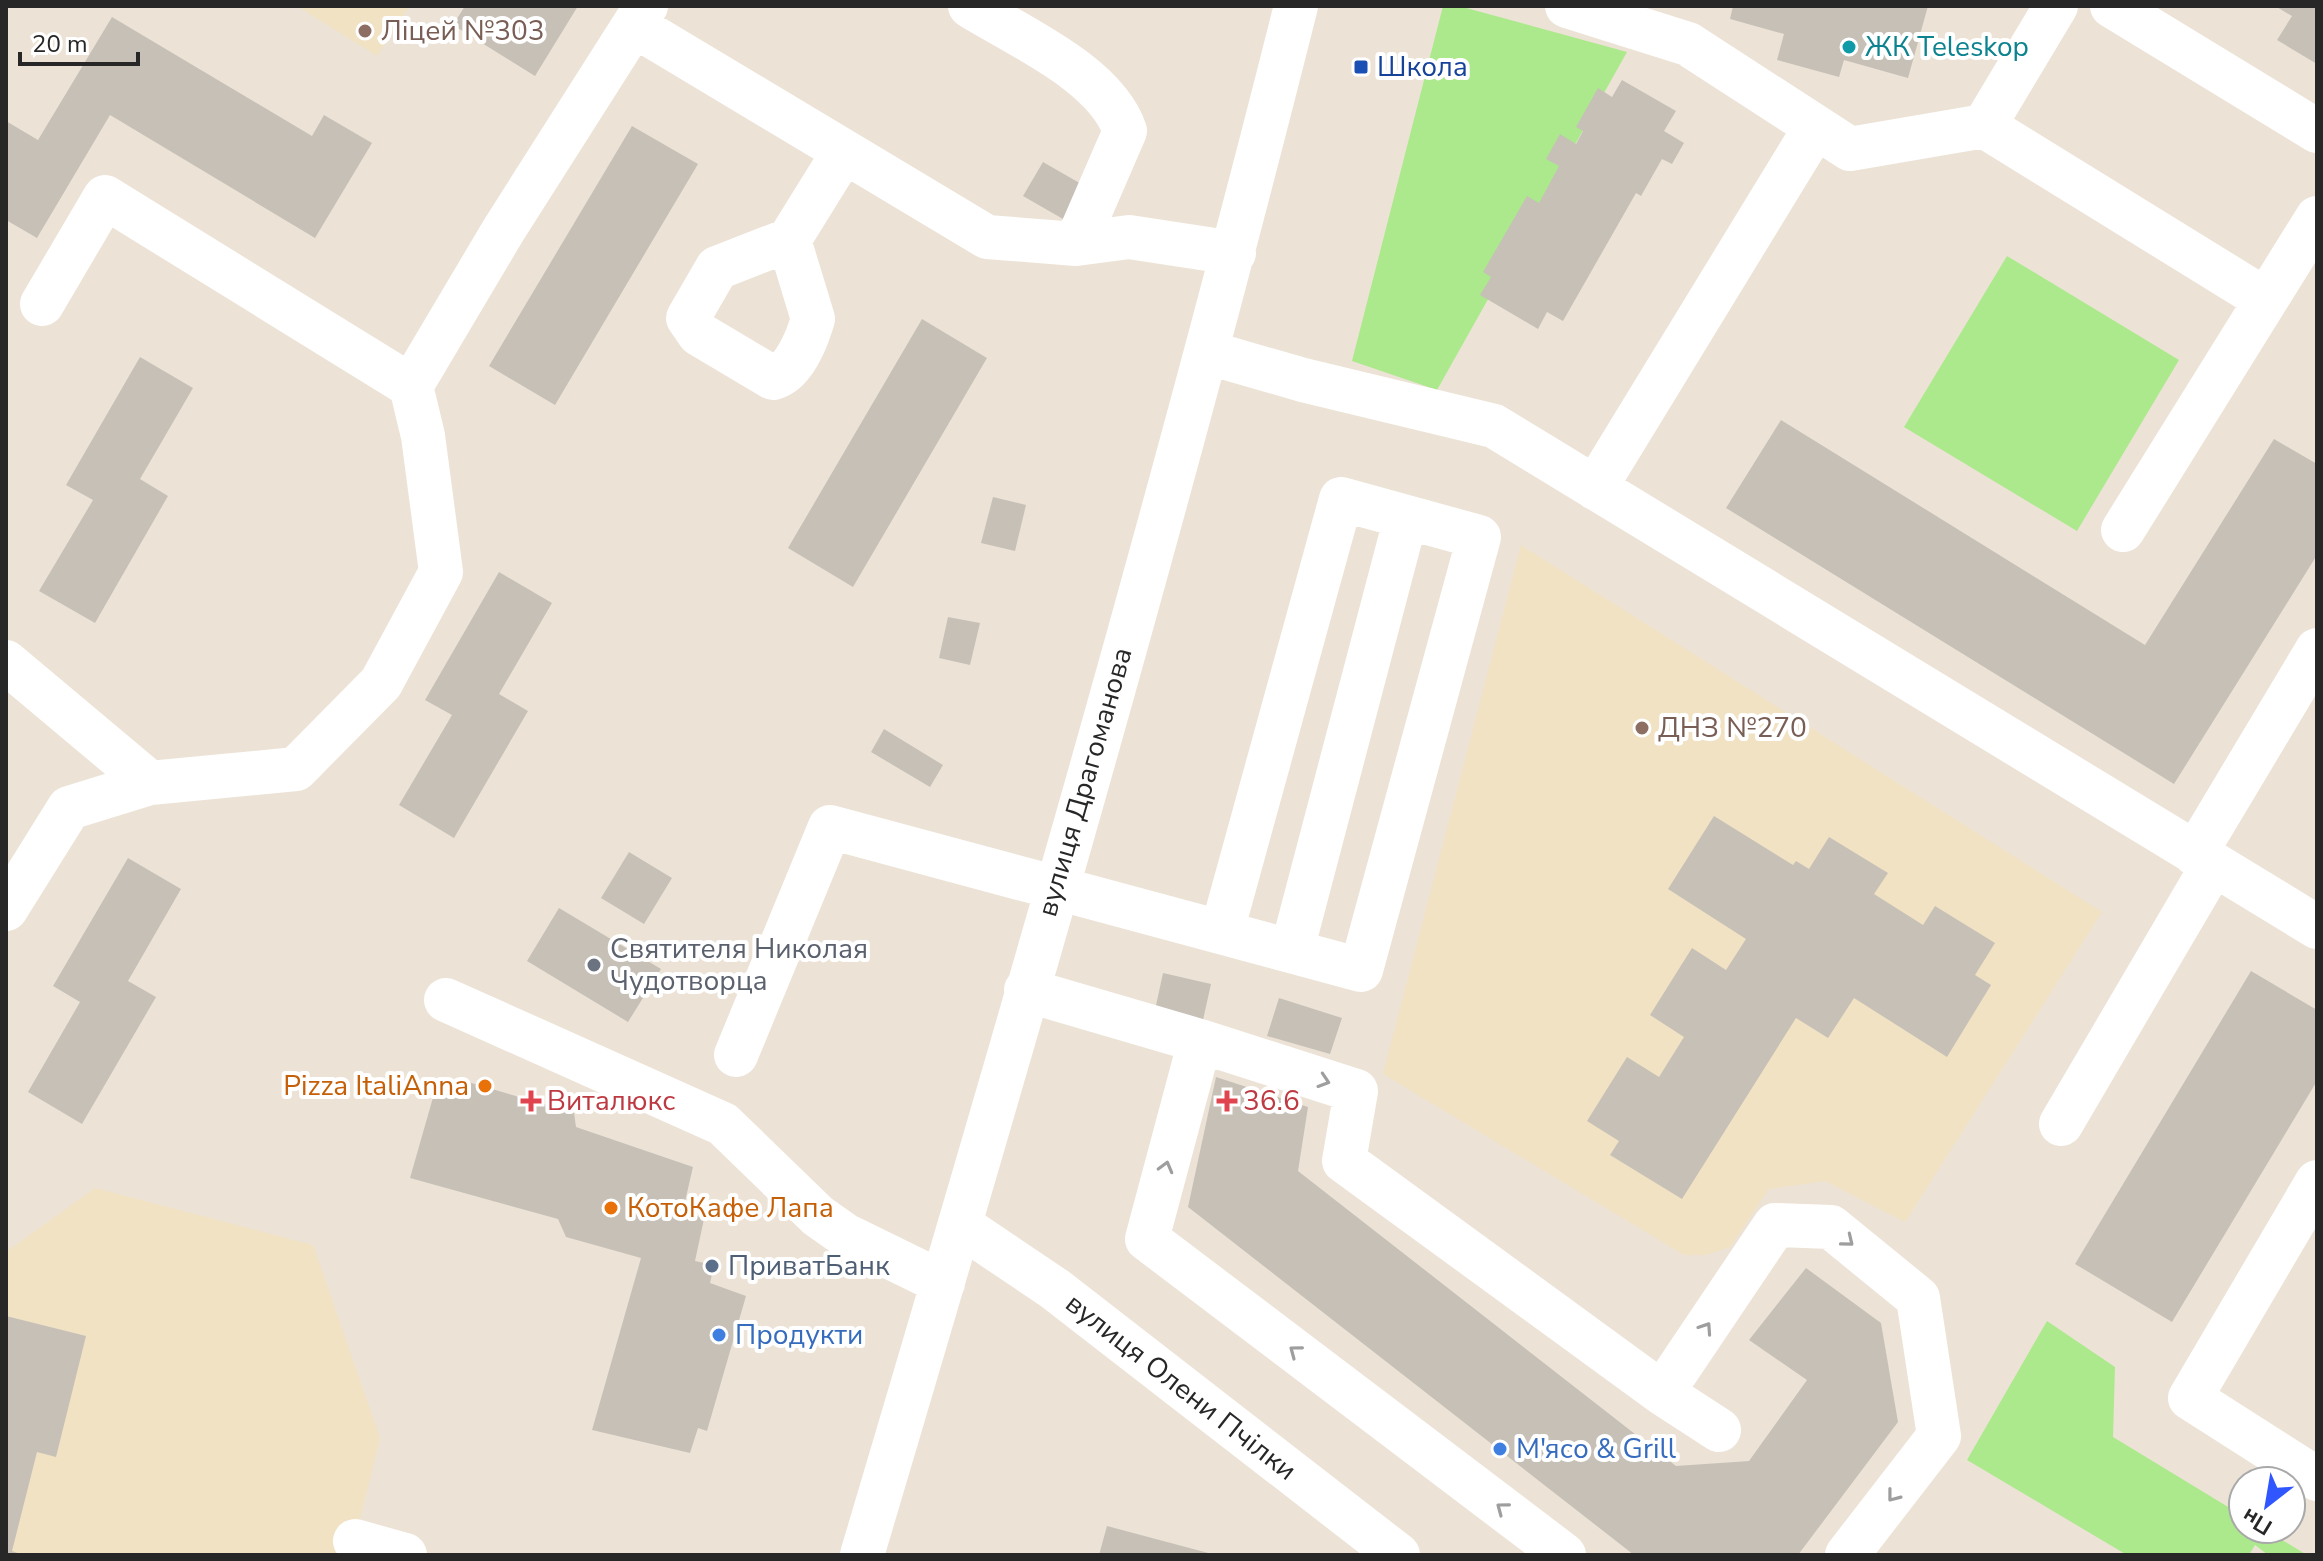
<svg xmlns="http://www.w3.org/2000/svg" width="2323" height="1561" font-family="'Nunito Sans',sans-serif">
<rect width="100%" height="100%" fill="#ece3d6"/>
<!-- education -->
<path fill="#f0e2c3" d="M297 6H409L377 56Z
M1521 545 2102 912 1905 1222 1825 1181 1769 1189 1730 1247 1706 1255H1684L1383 1074Z
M95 1188 313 1245 380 1438 351 1555H6V1252Z"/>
<!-- green -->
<path fill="#abe98c" d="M1443 6H1459L1627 52 1437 390 1352 361Z
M2007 256 2179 360 2077 531 1904 427Z
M2047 1321 2115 1367 2113 1437 2243 1516V1529H2264L2307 1555H2268L2255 1545 2249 1555H2127L1967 1460Z"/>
<!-- building -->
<path fill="#c6c0b7" d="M465 6H578L535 76 453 25Z
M1733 6H1928L1908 78 1844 60 1839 77 1777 60 1784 34 1730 19Z
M2275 6H2317V64L2277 40 2292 16Z
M112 17 312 136 324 115 372 143 315 238 110 115 37 238 6 220V121L38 140Z
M1622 80 1676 111 1664 131 1684 143 1672 164 1662 159 1641 196 1636 193 1563 321 1547 312 1538 329 1480 295 1491 277 1483 272 1527 196 1539 203 1559 166 1546 159 1560 134 1576 144 1583 131 1576 127 1598 88 1612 97Z
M632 126 698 164 555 405 489 366Z
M1043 162 1083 185 1063 219 1023 196Z
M922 319 987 358 853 587 788 548Z
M140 357 193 388 140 479 168 496 95 623 39 591 93 500 66 485Z
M1781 420 2145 645 2274 439 2317 464V555L2174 784 1726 508Z
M993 497 1026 505 1015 551 981 543Z
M499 572 552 603 499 694 528 711 454 838 399 805 452 715 425 700Z
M948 617 980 623 970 665 939 658Z
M884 729 943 765 930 787 871 752Z
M1714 816 1793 865 1796 861 1809 869 1829 837 1888 873 1874 894 1923 925 1935 906 1995 943 1975 975 1991 985 1947 1057 1854 998 1828 1038 1796 1018 1682 1199 1610 1155 1619 1141 1587 1121 1627 1057 1659 1077 1684 1037 1650 1015 1692 948 1726 970 1746 939 1668 889Z
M629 852 672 878 644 924 601 898Z
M128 858 181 889 128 981 156 997 82 1124 28 1092 80 1002 53 986Z
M559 908 661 969 628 1022 527 961Z
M2251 971 2317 1010V1081L2172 1322 2075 1264Z
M1163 973 1211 984 1203 1020 1155 1010Z
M1279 998 1342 1018 1330 1054 1267 1036Z
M1216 1077 1308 1107 1298 1171 1676 1466 1749 1461 1807 1380 1749 1340 1806 1268 1881 1323 1898 1422 1798 1555H1634L1188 1207Z
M468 1082 574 1113 576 1127 693 1167 683 1210 704 1219 695 1261 714 1265 710 1283 746 1296 707 1431 698 1428 690 1453 592 1430 641 1258 566 1237 558 1219 410 1178 436 1087 463 1094Z
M6 1316 86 1336 56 1457 37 1452 12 1551 23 1555H6Z
M1107 1526 1212 1554 1211 1555H1099Z"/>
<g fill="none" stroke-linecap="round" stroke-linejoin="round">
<!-- minor -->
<path stroke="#fff" stroke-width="44" d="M970 6C1020 37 1106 74 1125 131L1076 244
M1567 6 1688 44 1850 149 1984 126 2266 300 2317 218
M2112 6 2317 131
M635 26 987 237 1076 244 1129 237 1234 253
M1984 126 2056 6
M789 240 813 319C807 339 794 373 773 378L699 334 688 318 717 268Z
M789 240 843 153
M42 304 105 197 411 386
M1206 352 1303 380 1494 426 2317 927
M1595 488 1815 128
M2123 530 2266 300
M6 662 150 783
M2195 854 2317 650
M6 909 69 808 150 783 296 769 381 683 441 572 423 436 411 386 503 231 646 6
M1292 950 1406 517
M1026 990 1200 1041
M446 1000 723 1124 818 1216 845 1235 943 1283
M736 1055 830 827 1361 970 1479 537 1341 499 1222 931
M2061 1124 2213 865
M2317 1182 2190 1398 2317 1479
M960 1225 1055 1289 1398 1555
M1662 1393 1775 1225 1831 1227 1918 1298 1939 1436 1847 1555
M355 1541 405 1555
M862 1555C1015 1041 1165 526 1296 6
M1564 1555 1147 1239 1200 1041 1356 1091 1344 1161 1662 1393 1719 1430"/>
</g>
<!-- one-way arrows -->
<defs><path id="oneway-chevron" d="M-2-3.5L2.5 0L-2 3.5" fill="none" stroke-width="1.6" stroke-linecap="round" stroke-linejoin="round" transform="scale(2)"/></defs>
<g stroke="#9e9e9e">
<use href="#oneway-chevron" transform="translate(1324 1081) rotate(18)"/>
<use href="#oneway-chevron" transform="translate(1166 1167) rotate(-75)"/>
<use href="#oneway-chevron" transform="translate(1848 1241) rotate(39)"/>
<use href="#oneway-chevron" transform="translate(1706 1328) rotate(-56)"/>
<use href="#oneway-chevron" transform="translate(1295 1351) rotate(-143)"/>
<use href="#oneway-chevron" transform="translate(1893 1496) rotate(128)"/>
<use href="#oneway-chevron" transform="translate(1502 1508) rotate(-143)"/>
</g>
<!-- markers -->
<g fill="#8d6e63" stroke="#fff" stroke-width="3">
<circle cx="365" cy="31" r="8"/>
<circle cx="1642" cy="728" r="8"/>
</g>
<circle fill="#0f9aa8" stroke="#fff" stroke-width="3" cx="1849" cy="47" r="8"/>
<rect fill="#1a4fb4" stroke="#fff" stroke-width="3" x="1353" y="59" width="16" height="16" rx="4"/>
<circle fill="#6b7280" stroke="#fff" stroke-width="3" cx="594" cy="965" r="8"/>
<g fill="#e8710a" stroke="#fff" stroke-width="3">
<circle cx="485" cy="1086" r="8"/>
<circle cx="611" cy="1208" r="8"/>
</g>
<g fill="#e0444e" stroke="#fff" stroke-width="3">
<path d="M527 1089h8v8h8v8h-8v8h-8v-8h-8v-8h8z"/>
<path d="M1223 1089h8v8h8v8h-8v8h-8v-8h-8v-8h8z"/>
</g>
<circle fill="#5c6f8a" stroke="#fff" stroke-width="3" cx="712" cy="1266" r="8"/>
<g fill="#3f7fe0" stroke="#fff" stroke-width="3">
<circle cx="719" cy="1335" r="8"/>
<circle cx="1500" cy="1449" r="8"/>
</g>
<g text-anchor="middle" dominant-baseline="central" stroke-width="8" stroke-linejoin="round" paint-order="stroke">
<!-- education labels -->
<g font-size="28" fill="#785e54" stroke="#fff" text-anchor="start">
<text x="381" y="31">Ліцей №303</text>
<text x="1658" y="728">ДНЗ №270</text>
</g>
<!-- culture labels -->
<g font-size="28" fill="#0d838f" stroke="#fff" text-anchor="start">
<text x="1865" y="47">ЖК Teleskop</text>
</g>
<!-- transit labels -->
<g font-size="28" fill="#164399" stroke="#fff" text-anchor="start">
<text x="1377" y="67">Школа</text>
</g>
<!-- street labels -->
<g font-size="28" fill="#272727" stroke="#fff">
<text transform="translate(1085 782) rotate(-74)">вулиця Драгоманова</text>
<text transform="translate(1181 1387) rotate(38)">вулиця Олени Пчілки</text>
</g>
<!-- worship labels -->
<g font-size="28" fill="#5b616d" stroke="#fff" text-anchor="start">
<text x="610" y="949">Святителя Николая<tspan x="610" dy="32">Чудотворца</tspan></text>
</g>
<!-- food labels -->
<g font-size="28" fill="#c56008" stroke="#fff" text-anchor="end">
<text x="469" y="1086">Pizza ItaliAnna</text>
<text x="627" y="1208" text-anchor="start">КотоКафе Лапа</text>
</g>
<!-- health labels -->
<g font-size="28" fill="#be3a42" stroke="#fff" text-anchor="start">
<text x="547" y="1101">Виталюкс</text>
<text x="1243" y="1101">36.6</text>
</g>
<!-- service labels -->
<g font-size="28" fill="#4e5e75" stroke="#fff" text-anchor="start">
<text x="728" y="1266">ПриватБанк</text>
</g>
<!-- shop labels -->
<g font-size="28" fill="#366cbe" stroke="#fff" text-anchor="start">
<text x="735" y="1335">Продукти</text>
<text x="1516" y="1449">М'ясо &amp; Grill</text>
</g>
</g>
<!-- border -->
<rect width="2323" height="1561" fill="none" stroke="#272727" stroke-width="16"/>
<!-- north arrow -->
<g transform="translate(2267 1505) rotate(211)"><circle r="38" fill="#ffffff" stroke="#a9a9a9" stroke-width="2"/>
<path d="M0-6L14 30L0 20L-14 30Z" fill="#3056ff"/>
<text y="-12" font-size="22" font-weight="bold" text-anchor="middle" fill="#272727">Пн</text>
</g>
<!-- scale -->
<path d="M20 52v12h118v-12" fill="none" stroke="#272727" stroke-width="4"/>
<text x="32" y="52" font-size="24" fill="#272727" stroke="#ffffff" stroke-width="6" paint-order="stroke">20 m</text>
</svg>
